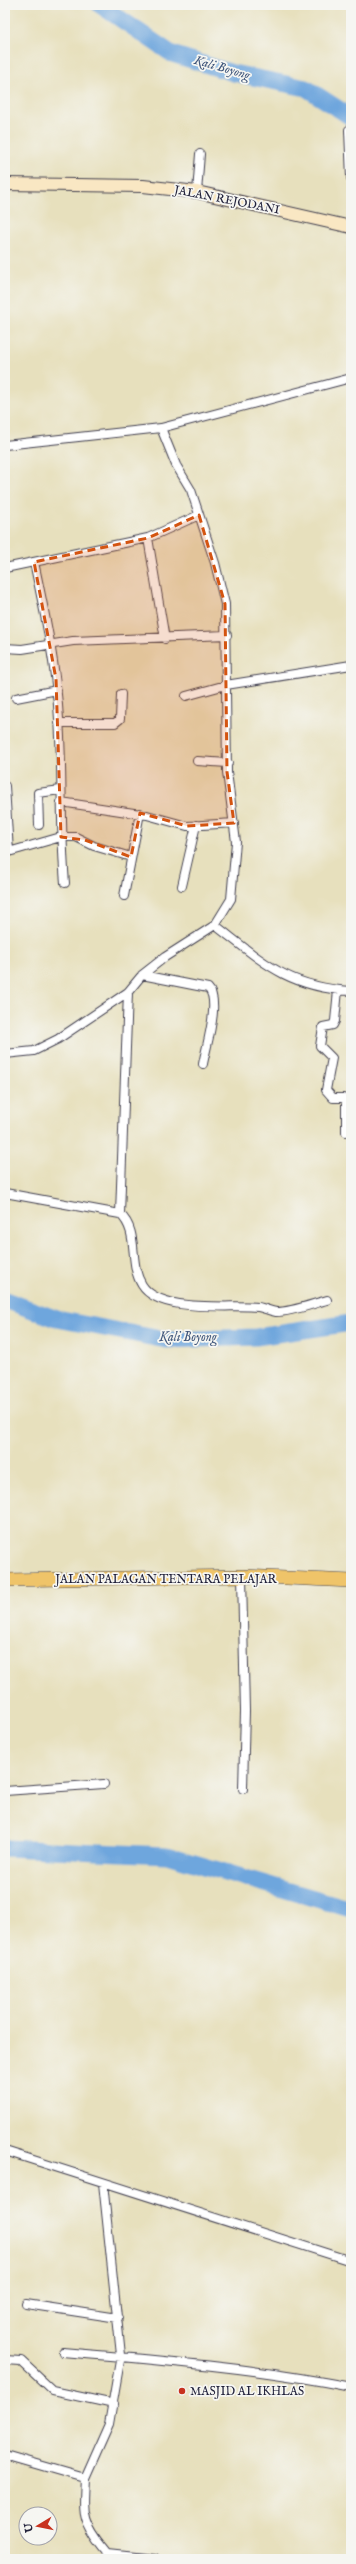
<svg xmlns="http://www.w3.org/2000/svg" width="356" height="2564" font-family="'IM FELL English',serif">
<rect width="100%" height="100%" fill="#f6f6f2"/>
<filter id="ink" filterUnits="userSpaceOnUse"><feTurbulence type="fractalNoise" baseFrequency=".025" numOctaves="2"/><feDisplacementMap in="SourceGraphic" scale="8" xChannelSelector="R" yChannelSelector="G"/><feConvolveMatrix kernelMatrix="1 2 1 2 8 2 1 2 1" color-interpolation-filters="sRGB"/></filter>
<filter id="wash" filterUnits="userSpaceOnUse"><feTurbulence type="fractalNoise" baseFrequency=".012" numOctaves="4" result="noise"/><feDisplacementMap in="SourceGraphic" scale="16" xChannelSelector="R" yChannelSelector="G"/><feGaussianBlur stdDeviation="0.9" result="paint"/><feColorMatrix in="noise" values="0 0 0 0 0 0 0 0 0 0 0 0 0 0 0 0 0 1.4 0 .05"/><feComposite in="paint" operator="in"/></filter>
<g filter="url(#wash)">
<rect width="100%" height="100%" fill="#e7e0bd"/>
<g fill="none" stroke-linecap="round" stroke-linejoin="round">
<!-- river -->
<path stroke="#6ea6dd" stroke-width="17" d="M100 5 172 54 233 73 306 88 351 117
M5 1300 57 1319 166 1340 256 1337 351 1323
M5 1848 167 1855 351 1909"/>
</g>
</g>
<g filter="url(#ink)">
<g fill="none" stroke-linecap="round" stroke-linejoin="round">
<defs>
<path id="minor" d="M349 130 351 178
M197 192 200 154
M5 445 161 428
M148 538 165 639
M34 562C45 614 56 665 59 719 63 774 60 828 65 883
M5 568 148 538 199 515
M5 648 22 649 73 641 227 635
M186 696 226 685 351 665
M16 698 57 690
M59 723H115L120 719 121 694
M197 761 228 763
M5 786 9 852
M61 802 147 815 187 826 234 823
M39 825 38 793 61 790
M5 853 61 837H76L94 846 131 857
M182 886 196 825
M124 896 140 813
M215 925C263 962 287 987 351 991
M142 975 208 988C221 1000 206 1047 203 1064
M338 990 335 1021 333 1025 323 1027 320 1046 332 1058 326 1090 333 1098H343L346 1101V1132
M5 1054 34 1051 58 1039 128 992 142 975 165 957 215 925 231 899 236 842 227 772 225 604 215 563 191 490 176 465 161 428 351 378
M5 1193 120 1214C140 1232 128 1263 142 1285 160 1314 229 1304 258 1307 264 1308 270 1311 276 1312 292 1312 312 1304 327 1300
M120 1214 128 992
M242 1576 245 1711 243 1789
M5 1791 104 1784
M5 2151 351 2261
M26 2304 118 2318
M63 2352C159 2360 256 2368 351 2387
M5 2360 21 2361 53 2391 114 2404
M5 2455 85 2478 109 2424 121 2355 103 2183
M85 2478C83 2517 82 2523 108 2554L156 2559"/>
<path id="secondary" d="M5 184 143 186 197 192 351 227"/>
<path id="primary" d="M5 1580 242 1576 351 1581"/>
</defs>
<!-- minor casing -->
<use href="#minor" stroke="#403e4e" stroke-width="10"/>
<!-- secondary casing -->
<use href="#secondary" stroke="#403e4e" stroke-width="14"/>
<!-- primary casing -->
<use href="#primary" stroke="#403e4e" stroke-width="14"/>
<!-- minor -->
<use href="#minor" stroke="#fff" stroke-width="8"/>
<!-- secondary -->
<use href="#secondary" stroke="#f9e7c3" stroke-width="12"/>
<!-- primary -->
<use href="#primary" stroke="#efc469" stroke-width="13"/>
</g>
</g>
<!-- marked area -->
<path fill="#d45411" fill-opacity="0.2" stroke="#d45411" stroke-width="3" stroke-dasharray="8 5" stroke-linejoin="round" d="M199 515 225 604 227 772 234 823 187 826 140 813 131 857 85 840 61 837 56 679 34 562 148 538Z"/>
<!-- markers -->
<circle fill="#c8321e" stroke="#f6f6f2" stroke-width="1.5" cx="182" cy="2391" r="4"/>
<g text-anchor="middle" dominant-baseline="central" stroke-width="3.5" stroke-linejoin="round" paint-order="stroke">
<!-- street labels -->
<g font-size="12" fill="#22223b" stroke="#f6f6f2">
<text transform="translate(227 200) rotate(11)">JALAN REJODANI</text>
<text x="166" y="1579">JALAN PALAGAN TENTARA PELAJAR</text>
</g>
<!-- poi labels -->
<g font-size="12" fill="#22223b" stroke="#f6f6f2" text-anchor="start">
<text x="190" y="2391">MASJID AL IKHLAS</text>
</g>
<!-- water labels -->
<g font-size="13" font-style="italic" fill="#40577c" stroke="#f6f6f2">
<text transform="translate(222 68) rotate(16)">Kali Boyong</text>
<text x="188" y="1337">Kali Boyong</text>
</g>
</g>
<!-- margin -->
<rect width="356" height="2564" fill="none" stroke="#f6f6f2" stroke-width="20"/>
<!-- north arrow -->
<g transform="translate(38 2526) rotate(260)"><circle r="19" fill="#f6f6f2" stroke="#a1a1a9"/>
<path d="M0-3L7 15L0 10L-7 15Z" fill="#c8321e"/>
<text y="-6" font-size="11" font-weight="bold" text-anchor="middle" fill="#22223b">U</text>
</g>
</svg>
